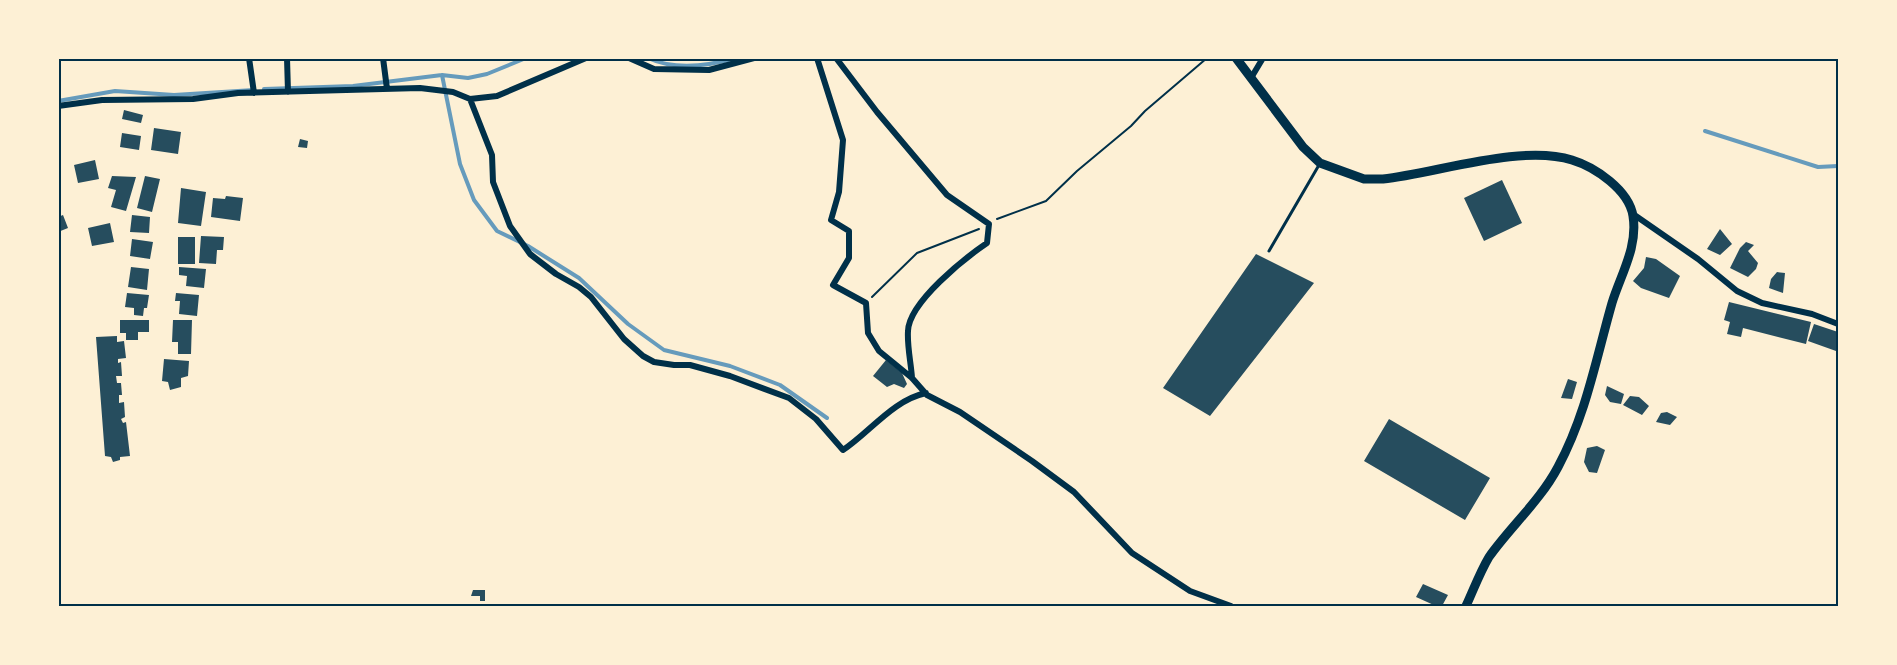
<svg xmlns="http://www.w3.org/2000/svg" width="1897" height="665" font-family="'Golos Text',sans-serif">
<rect width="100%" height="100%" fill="#fdf0d5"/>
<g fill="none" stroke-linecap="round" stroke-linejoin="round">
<!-- stream -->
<path stroke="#669bbc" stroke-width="4" d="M648 58C676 71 708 66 736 58
M442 75 460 164 474 200 497 231 528 246 579 278 628 324 664 350 730 366 780 385 827 418
M264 89 353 86 442 75 468 78 487 74 526 58
M58 101 115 91 174 95 254 90
M1705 131 1818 167 1838 166"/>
</g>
<!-- building -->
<path fill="#264d5e" d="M124 110 143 115 141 123 122 119Z
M154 128 181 132 178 154 151 150Z
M122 133 141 136 139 150 120 147Z
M300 139 308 141 307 148 298 147Z
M95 160 99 179 78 183 74 165Z
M112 176 136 177 126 211 111 207 116 190 108 188Z
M145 176 160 179 152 212 137 208Z
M1502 180 1522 223 1484 241 1464 198Z
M181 188 206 192 201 226 178 223Z
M226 196 243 198 240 221 211 217 213 198 225 199Z
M63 215 68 228 58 232V217Z
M132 215 150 217 149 233 130 232Z
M110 223 114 242 92 246 88 228Z
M1720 229 1732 244 1720 255 1707 249Z
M201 236 224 237 223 250H217L216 264 199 263Z
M178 237H195V264H178Z
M132 239 153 242 150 259 130 256Z
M1746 242 1754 245 1748 251 1758 263 1756 269 1748 277 1730 268 1740 248Z
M1256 254 1314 283 1210 416 1163 388Z
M1646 257 1656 259 1680 276 1669 298 1641 288 1633 281 1644 268Z
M131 267 149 269 147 290 128 287Z
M179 267 206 269 204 288 186 286 187 276 179 275Z
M1777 272 1785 273 1783 293 1769 288 1771 279Z
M127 293 149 295 147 308H144L143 316 134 315V308L125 307Z
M176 293 199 295 197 316 179 314 180 301H175Z
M1729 302 1811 322 1806 344 1743 328 1741 337 1727 334 1730 322 1724 320Z
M120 320H149V332H138V340H126V333H120Z
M173 320H192L191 354H178V342H172Z
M1814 324 1838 332 1836 351 1808 341Z
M117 336V342L124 341 126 358 118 359V363L121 362 122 376H116L117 383H121L122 395H119V403L124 402 125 417 121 419 123 423 126 422 130 456 120 457V460L113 462 111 457 105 456 96 337Z
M164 359 189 361 188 376 181 378V387L170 390 168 382 162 381Z
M886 360 902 373 907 384 904 388 894 384 887 387 873 376Z
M1568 379 1577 382 1572 399 1561 398Z
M1607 386 1624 394 1621 404 1610 402 1605 395Z
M1630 396 1639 397 1649 406 1642 415 1623 405Z
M1667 412 1677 417 1670 425 1656 422 1661 413Z
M1389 419 1490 478 1465 520 1364 461Z
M1597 446 1605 450 1597 473 1589 472 1584 462 1587 448Z
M1423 584 1448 595 1442 606H1436L1416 597Z
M473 590H485V601H480V596H471Z"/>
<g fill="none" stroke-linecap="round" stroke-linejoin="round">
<!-- path -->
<path stroke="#003049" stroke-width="2" d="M997 219 1046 201 1077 171 1131 126 1145 111 1207 58
M872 297 917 253 979 229"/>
<!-- service -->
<path stroke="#003049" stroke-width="3" d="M1269 251 1319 165"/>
<!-- minor -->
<path stroke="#003049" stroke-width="6" d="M249 58 254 93
M287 58 288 92
M383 58 387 89
M629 58 654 69 709 70 754 58
M817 58 843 140 839 192 831 220 849 231V258L833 285 866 303 868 333 879 351 912 378 927 395 960 412 1032 461 1074 492 1132 553 1190 591 1231 606
M836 58 877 112 947 195 989 224 987 243C965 258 909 302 908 331 907 346 911 363 912 378
M1251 78 1263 58
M470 99 492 155 493 182 510 226 530 254 556 274 579 287 591 297 624 339 643 356 654 362 674 365H690L730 376 789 398 816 419 843 450C870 432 893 400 926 393
M58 106 102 100 193 99 238 93 420 88 453 92 470 99 497 96 586 58
M1633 214 1698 259 1737 291 1762 303 1812 314 1838 324"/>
<!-- primary -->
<path stroke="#003049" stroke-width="9" d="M1236 58 1303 147 1320 163 1364 179H1383C1437 173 1521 144 1572 160 1595 167 1629 190 1633 216 1638 247 1621 274 1612 303 1596 359 1586 415 1558 467 1540 501 1511 526 1489 557 1480 572 1473 591 1466 606"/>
</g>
<!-- border -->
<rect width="1897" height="665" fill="none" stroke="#fdf0d5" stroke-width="120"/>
<rect x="60" y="60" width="1777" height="545" fill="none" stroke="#003049" stroke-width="2"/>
</svg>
